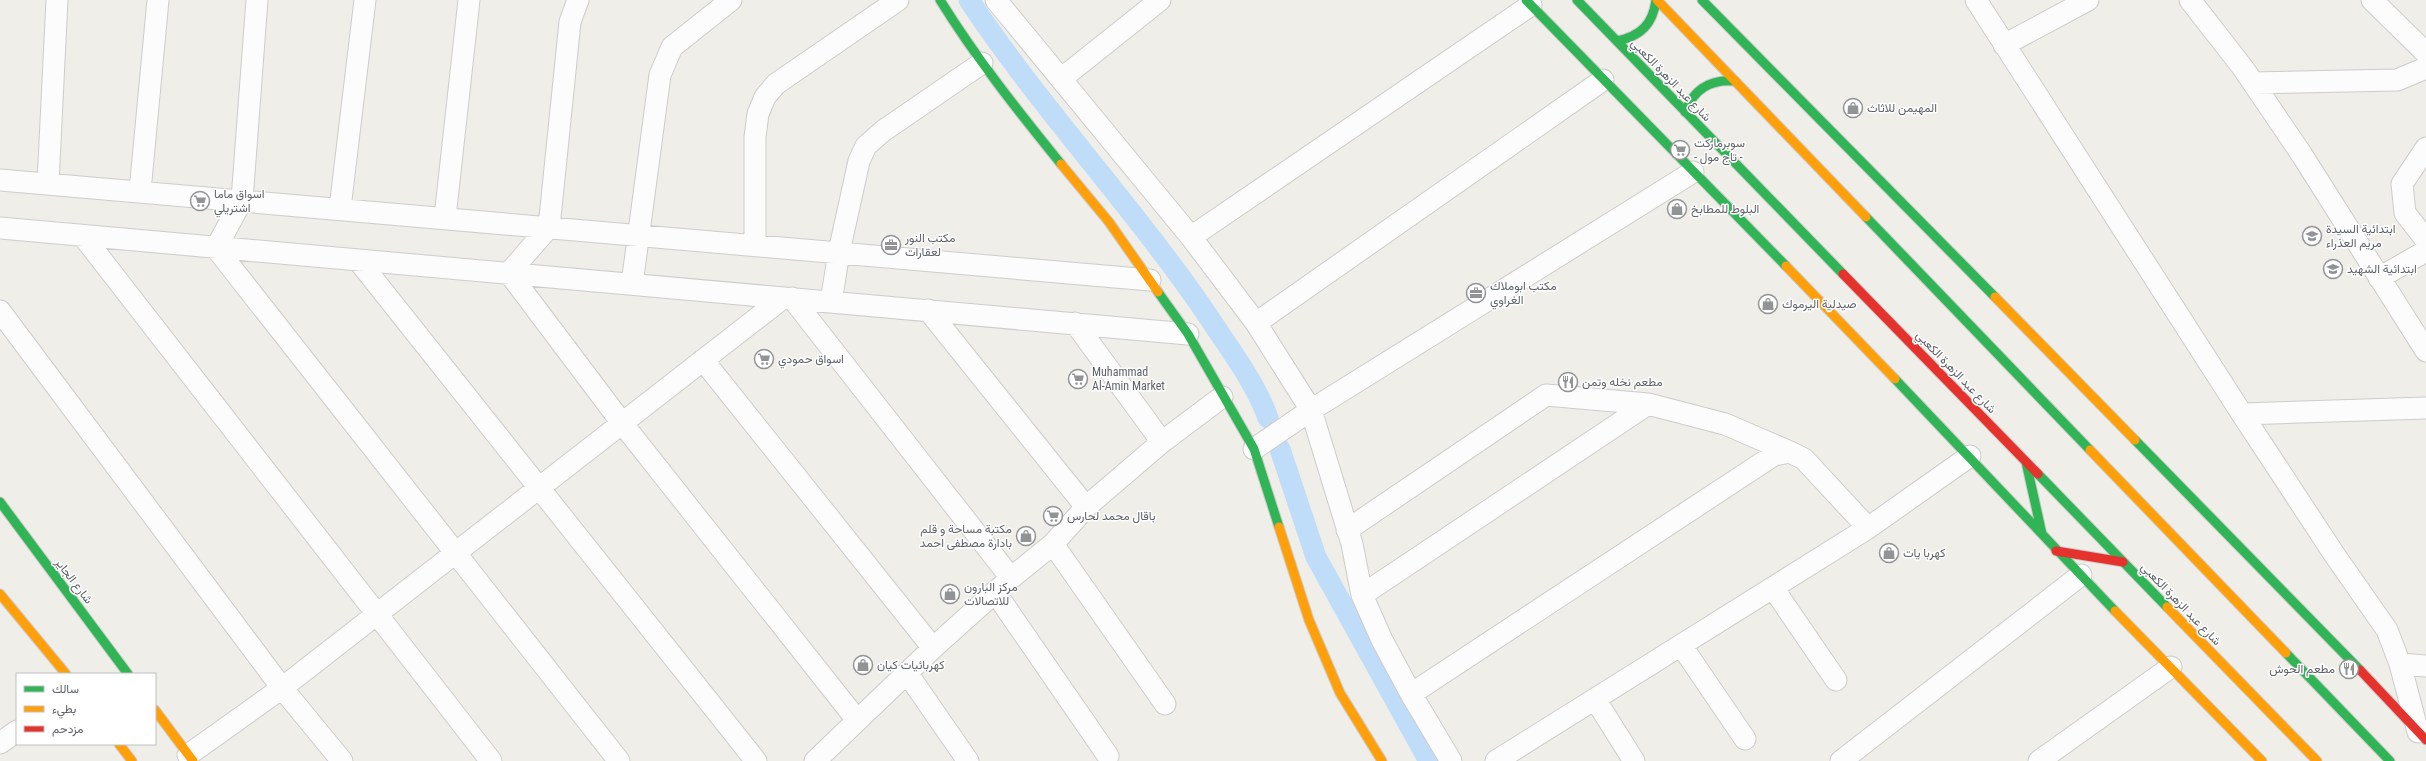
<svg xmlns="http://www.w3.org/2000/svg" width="2426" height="761" font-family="'Roboto Condensed',Vazirmatn,sans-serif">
<rect width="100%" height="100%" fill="#efeee9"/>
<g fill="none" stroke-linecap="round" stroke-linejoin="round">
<!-- canal -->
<path stroke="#bfdcf8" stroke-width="21" d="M969 0C1042 110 1134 207 1208 316 1228 347 1256 383 1268 418
M1280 449 1316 557 1429 761"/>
<defs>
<path id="street" d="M257 0 242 200 216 248 619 761
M578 0 570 22 549 227 509 273 622 423 857 720
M996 0 1191 237 1256 323 1311 410 1352 544 1362 595 1382 640 1411 694 1451 761
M1976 0 2242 414 2334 554 2387 630 2400 664 2418 732
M2190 0 2243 68 2302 155 2426 351
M2372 0 2426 53
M2004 45 2088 0
M1061 79 1160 0
M2253 83 2397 80 2426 68
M2426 148 2402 184 2405 213 2426 240
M0 180 1150 280
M48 183 57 0
M140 191 158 0
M340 208 365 0
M445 217 469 0
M0 228 1188 334
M83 236 491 761
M1191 237 1531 5
M755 245V137L758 114 765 97 776 84 898 0
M358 260 756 761
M2379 278 2426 251
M632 284 660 75 672 47 731 0
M792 298 1011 578
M831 302 839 252 859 161 866 146 883 131 982 63
M928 310 1086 507
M0 311 282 688 342 761
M1075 323 1162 442
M1256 323 1603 80
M703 360 933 648
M2242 414 2426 408
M1254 449 1311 410 1693 172
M1347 530 1546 395 1648 404 1725 424 1790 452
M1053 544 1165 704
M1773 588 1836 680
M995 592 1108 756
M1362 595 1648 404
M1681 645 1745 739
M2400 664 2426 666
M907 673 968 761
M1411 694 1774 455 1790 452 1804 459 1868 528
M1595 699 1634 761
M0 743 17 731
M188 755 282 688 783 298
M815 761 933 648 1011 578 1053 544 1086 507 1162 442 1222 397
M1496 761 1868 528 1970 456
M1841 761 2081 575
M2039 761 2171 667"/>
<path id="fast" d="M940 0C976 58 1018 111 1061 164
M1526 0 1786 266
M1577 0 1843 274
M1702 0 1995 297
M1617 41C1641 36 1653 24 1656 0
M1685 112C1694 89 1710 79 1735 81
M1866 217 2090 450
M1158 292 1188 334 1254 449 1279 527
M1895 379 2115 611
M2135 440 2360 670
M2026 462 2042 534
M2038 474 2167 607
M0 502 128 674
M2286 653 2390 761"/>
<path id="slow" d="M1657 0 1866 217
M1061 164 1109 222 1158 292
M1786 266 1895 379
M1995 297 2135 440
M2090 450 2286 653
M1279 527 1309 620 1340 693 1382 761
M0 594 66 674
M2167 607 2317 761
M2115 611 2262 761
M155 710 193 761
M119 744 132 761"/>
<path id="jam" d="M1843 274 2038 474
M2056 551 2123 562
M2360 670 2426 740"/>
</defs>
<!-- street casing -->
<use href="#street" stroke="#cccccb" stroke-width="23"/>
<!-- fast casing -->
<use href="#fast" stroke="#cbcbca" stroke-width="11"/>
<!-- slow casing -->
<use href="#slow" stroke="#cbcbca" stroke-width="11"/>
<!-- jam casing -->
<use href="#jam" stroke="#cbcbca" stroke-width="11"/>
<!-- street -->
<use href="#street" stroke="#fdfcfc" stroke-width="21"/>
<!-- fast -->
<use href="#fast" stroke="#30b455" stroke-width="9"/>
<!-- slow -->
<use href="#slow" stroke="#ff9f0a" stroke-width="9"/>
<!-- jam -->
<use href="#jam" stroke="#e5322d" stroke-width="9"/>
</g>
<!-- icons -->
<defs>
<symbol id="shop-ring" viewBox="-11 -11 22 22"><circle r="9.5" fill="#fff" stroke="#919395" stroke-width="1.5"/><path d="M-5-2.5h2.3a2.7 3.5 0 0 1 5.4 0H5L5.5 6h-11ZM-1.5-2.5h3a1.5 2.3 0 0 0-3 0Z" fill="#919395"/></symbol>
<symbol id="supermarket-ring" viewBox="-11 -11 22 22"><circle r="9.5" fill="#fff" stroke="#919395" stroke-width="1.5"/><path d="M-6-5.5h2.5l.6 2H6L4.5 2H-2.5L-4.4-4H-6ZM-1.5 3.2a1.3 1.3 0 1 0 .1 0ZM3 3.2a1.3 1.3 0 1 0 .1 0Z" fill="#919395"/></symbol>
<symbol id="school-ring" viewBox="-11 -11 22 22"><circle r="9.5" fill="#fff" stroke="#919395" stroke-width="1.5"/><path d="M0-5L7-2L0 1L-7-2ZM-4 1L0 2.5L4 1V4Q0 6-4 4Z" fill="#919395"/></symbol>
<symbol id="office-ring" viewBox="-11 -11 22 22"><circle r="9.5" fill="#fff" stroke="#919395" stroke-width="1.5"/><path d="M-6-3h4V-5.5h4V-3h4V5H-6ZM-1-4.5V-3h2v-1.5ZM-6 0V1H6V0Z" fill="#919395"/></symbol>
<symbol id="restaurant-ring" viewBox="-11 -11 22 22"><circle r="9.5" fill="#fff" stroke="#919395" stroke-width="1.5"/><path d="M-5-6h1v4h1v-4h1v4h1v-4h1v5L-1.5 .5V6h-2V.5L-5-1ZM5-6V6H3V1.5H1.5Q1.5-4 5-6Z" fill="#919395"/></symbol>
</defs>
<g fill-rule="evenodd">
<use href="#shop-ring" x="1842" y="97" width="22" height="22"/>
<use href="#supermarket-ring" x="1669" y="139" width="22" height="22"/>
<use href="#supermarket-ring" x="189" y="190" width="22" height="22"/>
<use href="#shop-ring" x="1666" y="198" width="22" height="22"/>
<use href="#school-ring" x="2301" y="225" width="22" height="22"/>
<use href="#office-ring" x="880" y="234" width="22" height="22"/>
<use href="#school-ring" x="2322" y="258" width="22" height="22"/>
<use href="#office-ring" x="1465" y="282" width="22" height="22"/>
<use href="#shop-ring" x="1757" y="293" width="22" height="22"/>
<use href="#supermarket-ring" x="753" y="348" width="22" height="22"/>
<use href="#supermarket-ring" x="1067" y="368" width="22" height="22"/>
<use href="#restaurant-ring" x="1557" y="371" width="22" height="22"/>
<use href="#supermarket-ring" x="1042" y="505" width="22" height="22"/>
<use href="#shop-ring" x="1015" y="525" width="22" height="22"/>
<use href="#shop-ring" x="1878" y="542" width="22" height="22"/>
<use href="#shop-ring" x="939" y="583" width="22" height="22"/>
<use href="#shop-ring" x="852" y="654" width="22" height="22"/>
<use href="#restaurant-ring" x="2338" y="658" width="22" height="22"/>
</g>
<g text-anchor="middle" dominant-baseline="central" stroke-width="3" stroke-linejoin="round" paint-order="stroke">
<!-- street labels -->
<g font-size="12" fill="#5e6268" stroke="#fff">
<text transform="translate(1671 80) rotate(46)">شارع عبد الزهرة الكعبي</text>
<text transform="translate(1956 372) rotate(46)">شارع عبد الزهرة الكعبي</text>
<text transform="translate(74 581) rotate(53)">شارع الجاير</text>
<text transform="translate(2181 604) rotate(46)">شارع عبد الزهرة الكعبي</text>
</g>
<!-- poi labels -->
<g font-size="12" fill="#5e6268" stroke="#fff" text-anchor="start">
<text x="1867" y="108">المهيمن للاثاث</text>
<text x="1694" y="143">سوبرماركت<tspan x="1694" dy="14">- تاج مول -</tspan></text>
<text x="214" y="194">اسواق ماما<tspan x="214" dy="14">اشتريلي</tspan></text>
<text x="1691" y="209">البلوط للمطابخ</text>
<text x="2326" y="229">ابتدائية السيدة<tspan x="2326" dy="14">مريم العذراء</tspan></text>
<text x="905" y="238">مكتب النور<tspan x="905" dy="14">لعقارات</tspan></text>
<text x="2347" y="269">ابتدائية الشهيد</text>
<text x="1490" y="286">مكتب ابوملاك<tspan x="1490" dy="14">الغراوي</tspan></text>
<text x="1782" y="304">صيدلية اليرموك</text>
<text x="778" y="359">اسواق حمودي</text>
<text x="1092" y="372">Muhammad<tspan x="1092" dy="14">Al-Amin Market</tspan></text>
<text x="1582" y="382">مطعم نخله وتمن</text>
<text x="1067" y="516">باقال محمد لحارس</text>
<text x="1012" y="529" text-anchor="end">مكتبة مساحة و قلم<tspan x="1012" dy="14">بادارة مصطفى احمد</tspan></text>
<text x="1903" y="553">كهربا يات</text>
<text x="964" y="587">مركز البارون<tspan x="964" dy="14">للاتصالات</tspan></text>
<text x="877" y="665">كهربائيات كيان</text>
<text x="2335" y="669" text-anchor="end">مطعم الحوش</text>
</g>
</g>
<!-- legend -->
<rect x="16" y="673" width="140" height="72" fill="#ffffff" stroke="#bfc0c3"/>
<rect x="24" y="686" width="20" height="6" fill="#30b455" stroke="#bfc0c3"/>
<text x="52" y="693" font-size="12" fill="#5e6268">سالك</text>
<rect x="24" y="706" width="20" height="6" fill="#ff9f0a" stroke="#bfc0c3"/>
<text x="52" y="713" font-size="12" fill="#5e6268">بطيء</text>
<rect x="24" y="726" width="20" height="6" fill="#e5322d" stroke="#bfc0c3"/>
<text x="52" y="733" font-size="12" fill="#5e6268">مزدحم</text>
</svg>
